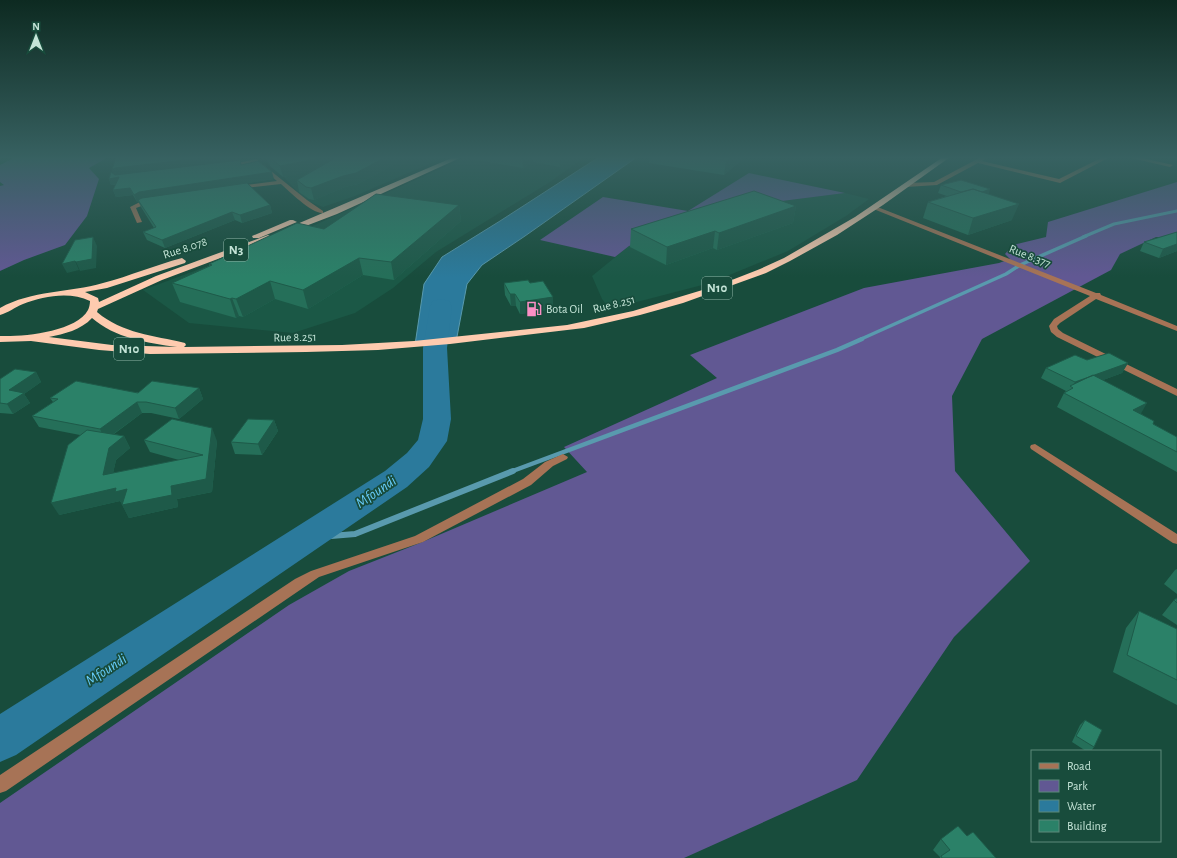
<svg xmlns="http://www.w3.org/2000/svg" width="1177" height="858" font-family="'Alegreya Sans',sans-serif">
<rect width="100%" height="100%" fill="#184c3c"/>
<!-- built -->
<path fill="#1b5846" d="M260 157H445L355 196 323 207 305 200 281 174Z
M467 157H585L550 182 436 252 393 288 355 313 293 333 189 323 143 290 297 233Z
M845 193 869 199 846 216 788 251 710 283 610 309 602 299 592 276 629 246 774 202Z"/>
<!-- green -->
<path fill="#615893" d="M16 157H108L89 168 99 179 87 216 65 245 24 260 0 271V186L4 185 0 182V165Z
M749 173 845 193 774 202 629 246 615 257 540 240 603 197 688 211Z
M1177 182V237H1156L1120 254 1111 270 982 339 952 396 955 471 1030 561 954 637 857 780 684 858H0V803L289 605 349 571 420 543 587 472 564 447 717 378 690 355 864 288 999 263 1010 259 1005 254 1013 245 1046 237 1048 222Z"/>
<!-- water -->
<path fill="#2b7a9c" stroke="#599aae" d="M599 157H637L525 236 482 265 467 284 456 342 415 345 424 284 442 257 500 221Z"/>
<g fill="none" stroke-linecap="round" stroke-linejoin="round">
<!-- stream-far3 -->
<path stroke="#599aae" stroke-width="3" d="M1083 237 1114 224 1177 211"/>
<!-- stream-far2 -->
<path stroke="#599aae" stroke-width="3.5" d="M859 340 1006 274 1020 265 1086 236"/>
<!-- stream-far1 -->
<path stroke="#599aae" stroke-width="4.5" d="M510 472 837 350 862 339"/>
<!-- stream -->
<path stroke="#599aae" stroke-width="6" d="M307 538 355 534 513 471"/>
<!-- river -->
<path fill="#2b7a9c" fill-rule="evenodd" d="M441 299 449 301 452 306 447 348 451 419 447 441 429 467 407 487 16 755 0 762V714L385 471 407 453 418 440 423 419V348L430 306 433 301Z"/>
<!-- minor -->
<path fill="#a77356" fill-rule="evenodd" d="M981 157 986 158 982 161 1059 179 1103 157H1110L1060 183 978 163 937 185 906 187 903 185 906 183 934 182Z
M1127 157H1138L1173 165 1170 167Z
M256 159 258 160V162L227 168 224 166Z
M261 163 307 200 323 211V213C312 214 289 191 281 184L236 189V187L238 186 277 181 259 166 258 165Z
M153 198 156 200 155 201 136 208 142 222 137 223 130 207 142 201Z
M871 206H875L1096 293H1100L1101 295 1177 326V331L1096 299 1060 323 1057 326 1058 329 1063 333 1177 389V396L1057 337 1051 332 1049 326 1054 319 1090 296 871 208Z
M1035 444 1177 534V544L1173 543 1031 449 1030 447 1031 445Z
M563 454 568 457 567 459 553 466 531 485 423 542 319 577 6 791 0 793V775L295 579 311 571 415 536 523 479 545 462Z"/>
<!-- highway -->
<path fill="#fecbaf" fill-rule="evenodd" d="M454 157H462L337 214 290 232H287L283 230Z
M943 157H950L883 205 837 235 790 261 766 273 683 303 640 315 584 328 450 344 378 350 306 352 150 354 99 350 31 341 0 342V336C22 337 76 332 88 310 89 308 90 304 90 301 70 291 43 296 23 304 15 307 8 313 0 315V308C32 290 69 293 103 283 130 276 155 265 182 258L186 261 185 263 107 288 85 292 98 298 99 302 156 276 268 235 272 237 271 239 162 280 98 309 97 312C123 334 153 335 185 343L186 345 184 347 342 345 414 341 567 325 633 311 719 285 760 269 784 258 855 217ZM92 318C115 338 147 343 177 347L112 345 49 337C64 334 81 330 92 318Z
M290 220H293L297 222 259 238H253L252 236Z"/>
</g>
<!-- wall -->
<path fill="#256f59" d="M133 157H239L241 165 274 179 247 183 270 205 272 213 242 223 235 220 165 248 147 240 143 232 154 228 141 207 138 201 137 202 133 195 116 197 113 190 116 185H111L109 179 113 173 112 170 126 158H133Z
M267 157H398L399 160 395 162V164L358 184 345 187 314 200 309 199 299 192 297 180 311 171 283 177 270 166Z
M469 157H575L560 167 533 162 523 168 470 159Z
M650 157H745L724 175 649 163Z
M941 185 989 194 1012 220 968 235 923 218 928 202 947 196 938 193Z
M459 205 461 221 394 280 363 275 308 309 275 299 243 317 239 316 236 318 180 302 172 283 209 266V264L324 229Z
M796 206 793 223 717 250 713 248 666 265 630 247 631 229Z
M1177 232V251L1159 258 1140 251 1144 242Z
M504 283H530L553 309 520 314 516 306H511L505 295Z
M1087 360 1128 363 1122 373 1103 380 1153 424 1177 437V472L1057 407 1064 393 1066 391 1041 378 1046 368Z
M36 372 41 382 24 394 30 403 13 414 0 413V379Z
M199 388 203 399 179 419 151 413H142L114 434 124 436 130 448 116 460 113 473 179 460 150 452 144 440 217 441 212 492 177 499 178 507 129 518 122 504 120 501 59 515 80 435 39 427 32 416 53 402 50 398Z
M274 420 278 431 262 455 235 454 231 442Z
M1177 569V594L1164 584 1175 570Z
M1177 598V625L1162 615 1174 600Z
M1139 611 1177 629V705L1113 672 1126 628Z
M1085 720 1094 747 1091 751H1086L1072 742 1080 725Z
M967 836 996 858H940V857L933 850 941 839Z"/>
<!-- shaded-wall -->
<path fill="#1e5a49" d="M212 157H239L240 160 114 177 112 170 115 168Z
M326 157H343L344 165 283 177 280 166Z
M386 157H398L399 160 395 162V164L358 184 345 187 314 200 311 188Z
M522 157H533V162L523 168Z
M560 157H575L560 167Z
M730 157H745L724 175 726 161Z
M272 172 274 179 142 200 137 202 134 195 139 192Z
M119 177 121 184 111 185 109 179Z
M130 188 133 195 116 197 113 190Z
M990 189 988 197 970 195Z
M1019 204 1012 220 968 235 973 218Z
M270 205 272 213 242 223 240 215Z
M459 205 461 221 394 280 391 262Z
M796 206 793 223 717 250 719 233Z
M232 212 235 220 165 248 162 240Z
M715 231 713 248 666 265 667 247Z
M93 237 97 246 96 268 80 271 76 262Z
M1177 244V251L1159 258 1163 249Z
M359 258 363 275 308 309 303 290Z
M75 261 79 270 67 273 62 264Z
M270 281 275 299 243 317 236 299Z
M510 294H515L516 306H511Z
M553 297V309L520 314V302Z
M232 298 239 316 236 318 230 299Z
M1128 363 1122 373 1071 392 1073 388 1072 387 1075 382Z
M36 372 41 382 24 394 30 403 13 414 7 404 9 390Z
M199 388 203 399 179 419 175 408Z
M137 402 142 413 105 440 100 429Z
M1147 403 1139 417 1133 410Z
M274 420 278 431 262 455 258 444Z
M212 428 217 441 212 492 177 499 178 507 129 518 122 505 171 486 206 479Z
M124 436 130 448 116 460 110 487 103 475 109 448Z
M116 488 127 489 134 502 122 504 120 501 59 515 51 503Z"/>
<!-- building -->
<path fill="#2b8168" stroke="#1e5a49" d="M116 157H123L126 158 142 157H212L115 168 112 170Z
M269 157H326L280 166Z
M337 157H386L356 173 343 176 311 188 306 187 297 180Z
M702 157H730L726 161Z
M240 160 241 165 258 161 272 172 139 192 134 195 130 188 113 190 119 177 109 179 111 172 115 175Z
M961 180 990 189 982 192 973 189 961 192 941 185Z
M247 183 270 205 240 215 232 212 162 240 143 232 156 227 138 200 142 198Z
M973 189 1019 204 973 218 928 202Z
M754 191 796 206 719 233 715 231 667 247 631 229Z
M376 194 459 205 391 262 359 258 303 290 270 281 236 299 232 298 230 299 172 283 212 265 209 264 297 223 324 229Z
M1177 232V244L1163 249 1144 242Z
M93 237 92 259 76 262 75 261 62 264 75 240Z
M528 280 530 283 543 281 553 297 520 302 515 294H510L504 283Z
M1109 353 1128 363 1075 382 1046 368 1075 355 1087 360Z
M15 369 36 372 9 390 24 393 7 404 0 403V379Z
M1093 375 1147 403 1133 410 1154 421 1153 424 1177 437V452L1064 393 1073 388 1070 386Z
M76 381 138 393 152 381 199 388 175 408 146 402H137L100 429 32 416 58 399 50 398Z
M172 419 212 428 206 479 171 486 172 495 122 505 127 489 115 492 116 488 51 503 68 445 87 430 124 436 109 448 103 475 203 455 144 440Z
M248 419 274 420 258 444 231 442Z
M1177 598V603L1174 600Z
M1139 611 1177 629V680L1127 655Z
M1085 720 1102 730 1094 747 1076 736Z
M958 826 967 836 973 832 996 858H942L941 856 950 850 941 839Z"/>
<!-- sky -->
<linearGradient id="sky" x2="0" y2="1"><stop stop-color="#0d2a21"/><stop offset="0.57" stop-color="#376161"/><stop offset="1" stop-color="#376161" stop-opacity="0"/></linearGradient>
<rect width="1177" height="277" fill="url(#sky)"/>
<!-- icons -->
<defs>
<symbol id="fuel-bare" viewBox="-9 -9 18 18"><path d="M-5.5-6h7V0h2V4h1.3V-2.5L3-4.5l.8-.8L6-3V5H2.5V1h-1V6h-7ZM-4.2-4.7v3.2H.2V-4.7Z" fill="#fb8fc5" stroke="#184c3c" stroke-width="2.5" paint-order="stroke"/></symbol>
</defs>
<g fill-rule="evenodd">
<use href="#fuel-bare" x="523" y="298" width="22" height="22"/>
</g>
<g text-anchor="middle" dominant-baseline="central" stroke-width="3.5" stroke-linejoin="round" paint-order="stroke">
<!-- far-street labels -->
<g font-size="12" fill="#c4e4d7" stroke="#184c3c">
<text transform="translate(185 248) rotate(-18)">Rue 8.078</text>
<text transform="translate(1030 256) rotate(22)">Rue 8.377</text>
<text transform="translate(614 304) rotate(-14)">Rue 8.251</text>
<text transform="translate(295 337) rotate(-1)">Rue 8.251</text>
</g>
<!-- far-poi labels -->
<g font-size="12" fill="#c4e4d7" stroke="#184c3c" text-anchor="start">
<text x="546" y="309">Bota Oil</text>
</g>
<!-- shield labels -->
<g fill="#184c3c" stroke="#90b6a8" stroke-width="1">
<rect x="224" y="239" width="24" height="22" rx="3"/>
<rect x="702" y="277" width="30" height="22" rx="3"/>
<rect x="114" y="338" width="30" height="22" rx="3"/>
</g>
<g font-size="13" font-weight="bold" fill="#c4e4d7">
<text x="236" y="250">N3</text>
<text x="717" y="288">N10</text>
<text x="129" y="349">N10</text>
</g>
<!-- water labels -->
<g font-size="15" font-style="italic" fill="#67cdfb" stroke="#184c3c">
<text transform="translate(376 492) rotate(-34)">Mfoundi</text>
<text transform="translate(106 670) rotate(-33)">Mfoundi</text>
</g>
</g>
<!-- legend -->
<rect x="1031" y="750" width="130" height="92" fill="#184c3c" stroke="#5d897a"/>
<rect x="1039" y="763" width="20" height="6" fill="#a77356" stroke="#5d897a"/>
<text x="1067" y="770" font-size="12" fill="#c4e4d7">Road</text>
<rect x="1039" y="780" width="20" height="12" fill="#615893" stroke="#5d897a"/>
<text x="1067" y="790" font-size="12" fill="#c4e4d7">Park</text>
<rect x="1039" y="800" width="20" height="12" fill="#2b7a9c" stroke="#5d897a"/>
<text x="1067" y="810" font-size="12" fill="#c4e4d7">Water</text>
<rect x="1039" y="820" width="20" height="12" fill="#2b8168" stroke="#5d897a"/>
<text x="1067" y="830" font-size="12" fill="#c4e4d7">Building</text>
<!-- north arrow -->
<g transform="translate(36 36)" stroke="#184c3c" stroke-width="3" paint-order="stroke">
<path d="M0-3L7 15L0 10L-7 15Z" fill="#c4e4d7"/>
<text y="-6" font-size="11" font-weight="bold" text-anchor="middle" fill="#c4e4d7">N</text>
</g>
</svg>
